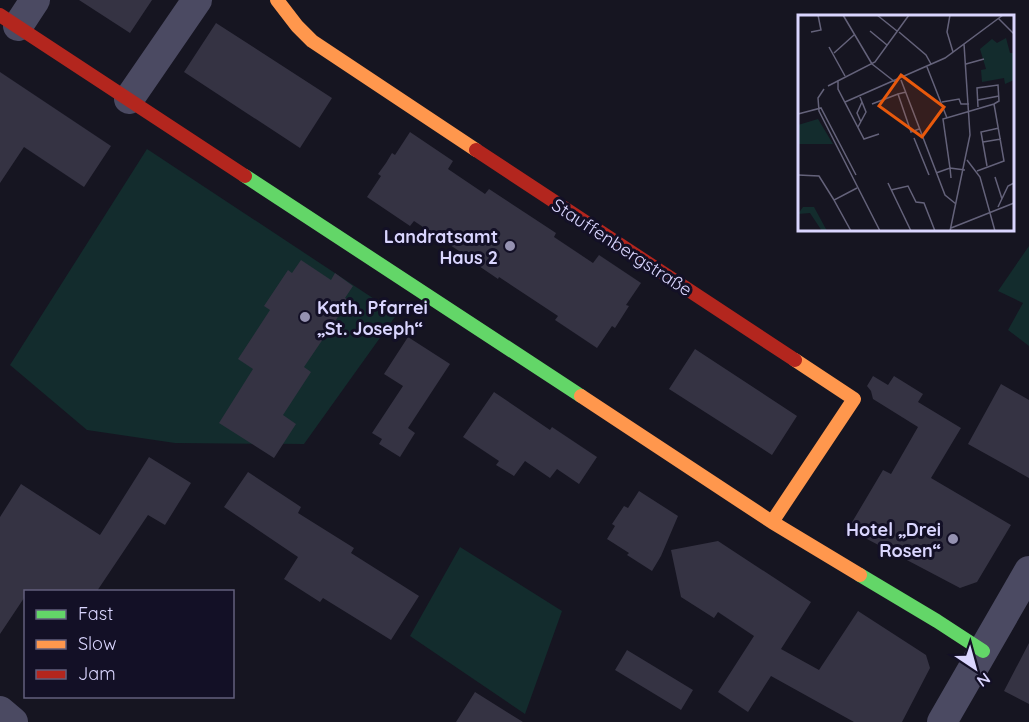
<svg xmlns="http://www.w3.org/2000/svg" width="1029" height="722" font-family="Quicksand,sans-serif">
<rect width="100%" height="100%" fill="#161521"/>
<!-- green -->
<path fill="#132c2d" d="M147 149 397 314 304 444 175 443 87 430 10 365Z
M1029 246V346L1008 330 1023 303 998 291Z
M460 547 562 611 525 714 410 636Z"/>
<!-- building -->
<path fill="#353343" d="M79 0H152L130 33Z
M216 23 332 98 300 148 184 72Z
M0 72 111 146 84 187 24 147 0 183Z
M410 132 453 161 448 169 485 194 489 189 556 233 554 237 593 263 599 255 641 283 626 305 629 306 615 328 612 326 597 348 555 320 558 316 499 277 498 279 473 262 474 261 414 221 410 226 367 197 381 176 378 174 386 163 392 153 395 155Z
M301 260 331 280 335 273 353 286 345 298 349 300 344 308 304 367 311 372 283 415 296 424 274 458 219 423 253 369 238 359 270 310 264 306 288 270 292 273Z
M408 337 450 364 408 428 415 433 400 457 379 444 382 439 372 433 403 386 384 374Z
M695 349 797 416 772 455 669 389Z
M873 376 888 385 894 376 923 394 918 402 961 428 931 478 1011 525 977 582 960 588 848 529 883 470 891 474 918 427 873 399 871 391 867 386Z
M1001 384 1029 400V478L968 444Z
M494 392 550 430 552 427 597 457 579 484 557 469 550 478 525 461 514 476 496 465 499 461 463 437Z
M149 457 191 483 165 525 148 515 97 591H26V595L0 634V517L21 484 100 535Z
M248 472 301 507 298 513 354 548 351 553 419 596 391 640 323 598 320 602 284 579 298 557 224 507Z
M639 491 678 516 661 556 652 571 627 555 629 553 607 539 615 526 612 524 624 506 628 508Z
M718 541 811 602 781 649 819 670 858 611 926 655 930 668 902 722H854L771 676 748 712 718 692 754 636 718 612 714 618 681 597 671 550Z
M1029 643V704L1004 691Z
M627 650 693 690 681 710 615 670Z
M475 692 523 722H456Z"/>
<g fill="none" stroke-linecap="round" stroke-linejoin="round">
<!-- street -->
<path stroke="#4b4a62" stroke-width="30" d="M18 26 35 0
M129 99 197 0
M0 711 13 722
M942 722 1029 571"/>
<!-- fast -->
<path stroke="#63d668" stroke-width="14" d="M245 176 581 396
M860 575 937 621 983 651"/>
<!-- slow -->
<path stroke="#ff974d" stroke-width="14" d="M277 0 297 26 312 41 476 150
M581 396 772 522 860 575
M772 522 854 399 795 360"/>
<!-- jam -->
<path stroke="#b3261e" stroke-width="14" d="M0 15 245 176
M476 150 795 360"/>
</g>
<!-- markers -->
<g fill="#9592b1" stroke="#131026" stroke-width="2">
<circle cx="510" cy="246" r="6"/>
<circle cx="305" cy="317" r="6"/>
<circle cx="953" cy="539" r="6"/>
</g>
<g text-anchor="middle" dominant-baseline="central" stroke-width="6" stroke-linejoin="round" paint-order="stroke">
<!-- poi labels -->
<g font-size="18" font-weight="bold" fill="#dad6ff" stroke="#131026" text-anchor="end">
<text x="498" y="236">Landratsamt<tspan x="498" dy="21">Haus 2</tspan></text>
<text x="317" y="307" text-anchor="start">Kath. Pfarrei<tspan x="317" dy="21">„St. Joseph“</tspan></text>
<text x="941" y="529">Hotel „Drei<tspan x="941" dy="21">Rosen“</tspan></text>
</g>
<!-- street labels -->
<g font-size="18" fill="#dad6ff" stroke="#131026">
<text transform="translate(622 247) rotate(33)">Stauffenbergstraße</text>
</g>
</g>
<!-- overview -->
<g transform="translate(798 15)">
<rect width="216" height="216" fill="#161521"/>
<path d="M208 23 212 38H216V65L207 69 206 63 184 67 183 55 188 54 182 34 194 24 199 28ZM20 104 35 129H0V110ZM16 192 29 216H24L12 198 0 199 5 192Z" fill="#132c2d"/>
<path fill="none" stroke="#64627a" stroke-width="1.5" d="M45 0 74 49M79 0 99 16M152 0 149 17 155 37M200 3 216 19M72 16 89 30M13 17 23 15 20 0M101 17 128 40 133 49M31 32 47 61M36 38 56 20M74 49 97 67M168 49 186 44M129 52 149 103M40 65V74L66 124 81 119M103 65 147 180 158 189M30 71 77 47 111 0M26 74 20 83 21 96 82 216M108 77 100 79 113 117 121 114M180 85 201 81M47 87 147 43 205 0M144 87 161 84 163 89H171M74 89 100 79M0 99 23 93 58 160M63 107 59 98 64 87M60 112 68 97 62 82M116 123 131 160M185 127 203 124M169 145 182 162 197 216M189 151 183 117 201 113M167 155 152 153 145 104 196 89 201 86 200 70 179 73 180 92M179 156 206 146 196 89M138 158 152 153 153 163M0 160 21 161 36 185M197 162 204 184M90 168 113 216M93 175 110 171 118 187 126 188 137 216M200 192 210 171 216 168M153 213 216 188M53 216 36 185 59 173M152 216 172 120 166 29"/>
<path fill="#e8590c" fill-opacity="0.15" stroke="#e8590c" stroke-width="3" d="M103 60 146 92 124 122 81 91Z"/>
<rect width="216" height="216" fill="none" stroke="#dad6ff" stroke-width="3"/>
</g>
<!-- legend -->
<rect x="24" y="590" width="210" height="108" fill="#131026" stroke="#635f7d" stroke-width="1.5"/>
<rect x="36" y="610" width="30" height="9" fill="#63d668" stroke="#635f7d" stroke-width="1.5"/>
<text x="78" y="620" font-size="18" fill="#dad6ff">Fast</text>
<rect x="36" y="640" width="30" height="9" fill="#ff974d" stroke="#635f7d" stroke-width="1.5"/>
<text x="78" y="650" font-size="18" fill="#dad6ff">Slow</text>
<rect x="36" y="670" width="30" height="9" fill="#b3261e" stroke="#635f7d" stroke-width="1.5"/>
<text x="78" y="680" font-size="18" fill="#dad6ff">Jam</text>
<!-- north arrow -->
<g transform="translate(975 668) rotate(144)" stroke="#131026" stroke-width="4.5" paint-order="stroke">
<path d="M0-4.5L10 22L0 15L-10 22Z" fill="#dad6ff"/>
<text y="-9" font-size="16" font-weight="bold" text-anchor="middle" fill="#dad6ff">N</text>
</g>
</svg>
